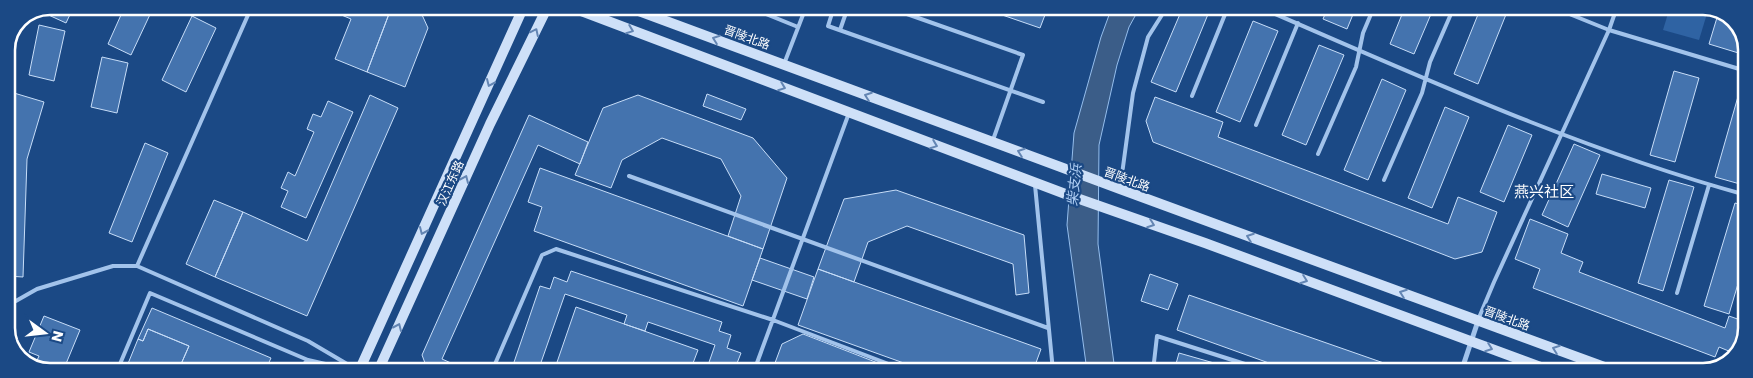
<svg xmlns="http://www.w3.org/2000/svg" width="1753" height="378" font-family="Poppins,'Noto Sans SC',sans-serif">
<rect width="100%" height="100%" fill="#1b4985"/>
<!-- green -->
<path fill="#2f63a3" d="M1670 7H1709L1699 40 1663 30Z"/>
<!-- water -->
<path fill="#3b5d88" stroke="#95beed" d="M1112 7H1140L1129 27 1117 65 1099 145 1098 244 1115 371H1087L1067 225 1074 133 1101 37Z"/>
<!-- building -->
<path fill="#4473ae" stroke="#c7ddf8" d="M50 6H74L66 23 42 12 44 9Z
M125 6H154L131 55 108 44Z
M320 6H392L367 72 335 59 351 19Z
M392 6H418L428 28 405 87 367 72Z
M979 7H1048L1040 28Z
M1183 7H1211L1176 92 1151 82Z
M1299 7H1313L1311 12Z
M1328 7H1356L1347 29 1323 19Z
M1405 7H1434L1414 54 1390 44Z
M1481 7H1509L1478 84 1454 74Z
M1719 11 1736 21 1746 44 1745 55 1709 44Z
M192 16 216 28 186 92 162 80Z
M1253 21 1278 31 1240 122 1216 112Z
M39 25 65 31 54 81 29 75Z
M1319 45 1344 55 1306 145 1282 135Z
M102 57 128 63 117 113 91 107Z
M1674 71 1699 78 1675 162 1650 155Z
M1382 79 1406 90 1368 180 1344 170Z
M14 93 44 102 27 159 23 277 7 276 6 119Z
M1739 93 1746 95V164L1740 184 1715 177Z
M707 94 746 109 741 120 703 106Z
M370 95 398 108 307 316 215 277 243 212 307 241Z
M638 95 753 138 787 178 763 249 728 236 741 196 721 159 662 138 622 160 611 188 575 175 603 108Z
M1155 97 1223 122 1218 137 1448 224 1458 197 1497 212 1482 252 1455 259 1153 142 1146 121Z
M328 101 353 112 306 218 281 207 288 191 281 188 288 172 295 176 314 132 307 129 313 114 321 117Z
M1445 107 1469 117 1432 208 1408 198Z
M529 115 588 142 580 164 538 145 442 359 469 371H428L422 355Z
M1508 125 1532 135 1504 202 1480 192Z
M145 143 168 153 132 242 109 233Z
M1574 144 1600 155 1568 227 1542 215Z
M540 168 763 249 743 306 534 231 542 207 528 202Z
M1602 174 1651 188 1645 208 1596 194Z
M1669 180 1694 187 1663 291 1638 283Z
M896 190 1024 235 1029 293 1016 295 1013 264 907 226 868 242 854 282 818 269 844 199Z
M214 200 243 212 215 277 186 264Z
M1735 203 1746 206V257L1729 314 1704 306Z
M1530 219 1568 234 1561 253 1583 262 1579 272 1725 328 1729 316 1746 322V336L1736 354 1719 347 1715 357 1533 288 1540 269 1515 259Z
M760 258 814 277 807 299 752 280Z
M818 269 1041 349 1033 371H926L798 325Z
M571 271 722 322 719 331 731 335 727 348 741 353 734 371H706L715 345 648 322 645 331 624 324 627 315 565 294 538 371H511L540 286 550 289 554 277 567 282Z
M1150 274 1178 284 1168 310 1141 301Z
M1189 295 1401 369 1402 372H1294L1177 330Z
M576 307 698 350 690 371H554Z
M152 308 271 358 265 371H178L189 346 148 329 143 341 138 339Z
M44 316 80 330 63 371H42L34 367 39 356 29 352Z
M148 329 189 346 178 371H125L138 339 143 341Z
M803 334 896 370V371H772L782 344Z
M1179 353 1228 367 1227 372 1174 371Z"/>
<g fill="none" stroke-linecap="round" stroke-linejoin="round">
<!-- lane -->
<path stroke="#a2c3eb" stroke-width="4" d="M230 6 248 14
M749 7 798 27
M834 7 828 26 1043 102
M887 7 1023 55 993 140
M1259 7C1419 76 1578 149 1746 195
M1552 7 1609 30 1746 71
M840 30 848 7
M784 64 806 7
M1192 96 1228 7
M1256 125 1298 23
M1318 154 1356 67 1363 33 1374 7
M629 176 1048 328
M1384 180 1422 93 1430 62 1454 7
M1035 185 1053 371
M1120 189 1133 93 1148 37 1167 7
M137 266 252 6
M1677 293 1709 185
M7 306 37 289 113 266H137L308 341 359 371
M1478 320 1494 282 1609 30 1617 7
M117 371 150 293 308 360 356 371
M297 371 308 360
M492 371 542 255 556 249 773 320 907 371
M754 371 849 113
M1153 371 1157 336 1270 372"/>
<!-- street -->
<path stroke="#a2c3eb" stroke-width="5" d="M1461 372 1478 321"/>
<!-- secondary -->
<path stroke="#cee0f8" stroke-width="10" d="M568 6 1068 195 1205 243 1554 372
M628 7 1120 189 1618 372
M359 371 524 6
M378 371 490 124 548 6"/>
</g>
<!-- one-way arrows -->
<defs><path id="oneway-chevron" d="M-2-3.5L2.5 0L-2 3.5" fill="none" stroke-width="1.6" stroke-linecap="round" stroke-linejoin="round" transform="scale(1.25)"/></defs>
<g stroke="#6385b3">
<use href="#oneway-chevron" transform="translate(630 30) rotate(21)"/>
<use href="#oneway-chevron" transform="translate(535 32) rotate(-64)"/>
<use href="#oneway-chevron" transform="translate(716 39) rotate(-160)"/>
<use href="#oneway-chevron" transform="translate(490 83) rotate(114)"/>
<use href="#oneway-chevron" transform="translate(782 87) rotate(21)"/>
<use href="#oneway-chevron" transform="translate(868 96) rotate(-160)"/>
<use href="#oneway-chevron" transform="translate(934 145) rotate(21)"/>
<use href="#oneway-chevron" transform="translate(1021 152) rotate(-160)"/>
<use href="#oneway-chevron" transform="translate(465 179) rotate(-66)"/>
<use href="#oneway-chevron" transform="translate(1151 224) rotate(20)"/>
<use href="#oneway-chevron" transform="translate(423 231) rotate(114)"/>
<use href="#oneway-chevron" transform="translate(1250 237) rotate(-160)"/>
<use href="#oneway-chevron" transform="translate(1304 280) rotate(20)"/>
<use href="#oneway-chevron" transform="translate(1403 293) rotate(-160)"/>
<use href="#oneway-chevron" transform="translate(398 327) rotate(-66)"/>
<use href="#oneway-chevron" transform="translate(1489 348) rotate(20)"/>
<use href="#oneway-chevron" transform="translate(1556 349) rotate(-160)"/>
</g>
<g text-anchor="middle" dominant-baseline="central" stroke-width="4.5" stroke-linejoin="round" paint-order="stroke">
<!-- street labels -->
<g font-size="12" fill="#fff" stroke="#1b4985">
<text transform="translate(747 37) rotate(20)">晋陵北路</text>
<text transform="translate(1127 179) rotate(20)">晋陵北路</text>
<text transform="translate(450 183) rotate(-66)">汉江东路</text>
<text transform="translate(1507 318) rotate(20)">晋陵北路</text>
</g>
<!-- water labels -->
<g font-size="14" font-style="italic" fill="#aecdf3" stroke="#1b4985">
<text transform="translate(1074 185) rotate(-84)">柴支浜</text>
</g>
<!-- quarter labels -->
<g font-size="15" fill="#fff" stroke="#1b4985">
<text x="1544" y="191">燕兴社区</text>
</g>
</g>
<!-- crop -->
<path d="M0 0H1753V378H0ZM50 15H1703A35 35 0 0 1 1738 50V328A35 35 0 0 1 1703 363H50A35 35 0 0 1 15 328V50A35 35 0 0 1 50 15Z" fill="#1b4985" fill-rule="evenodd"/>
<path fill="none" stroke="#fff" stroke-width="2.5" d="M50 15H1703A35 35 0 0 1 1738 50V328A35 35 0 0 1 1703 363H50A35 35 0 0 1 15 328V50A35 35 0 0 1 50 15Z"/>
<!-- north arrow -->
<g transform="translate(45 333) rotate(105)" stroke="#1b4985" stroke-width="4" paint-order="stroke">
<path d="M0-4L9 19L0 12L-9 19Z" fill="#ffffff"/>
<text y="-8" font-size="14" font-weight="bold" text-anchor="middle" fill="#ffffff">N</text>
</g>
</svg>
